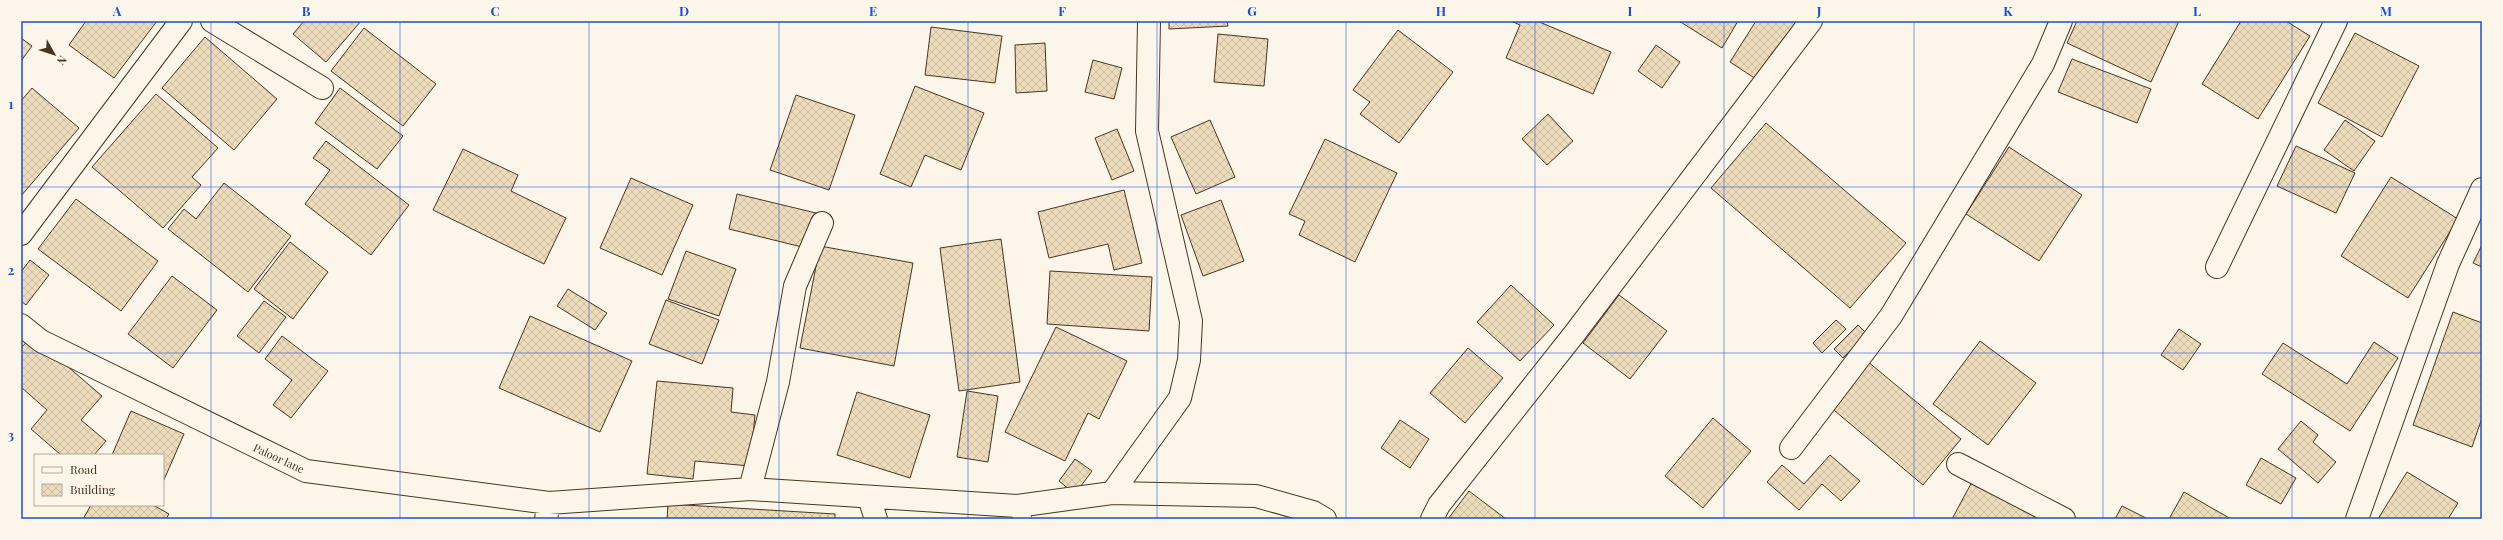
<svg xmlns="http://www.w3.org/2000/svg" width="2503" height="540" font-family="'Playfair Display',serif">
<defs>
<pattern id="building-cross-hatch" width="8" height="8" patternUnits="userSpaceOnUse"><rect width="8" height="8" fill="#ecdcbc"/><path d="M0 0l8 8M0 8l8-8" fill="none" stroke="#ccbda1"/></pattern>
</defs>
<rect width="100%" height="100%" fill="#fbf6e9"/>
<!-- building -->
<path fill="url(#building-cross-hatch)" stroke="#4a3520" d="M86 21H157L114 78 69 45Z
M304 21H361L326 62 293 34Z
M1169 21H1227L1228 26 1169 29Z
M1511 21H1537L1611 52 1593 94 1506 58 1520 25Z
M1679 21H1738L1722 48Z
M1756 21H1798L1759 81 1730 62Z
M2077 21H2179L2151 82 2067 43Z
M2241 21H2286L2310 36 2258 119 2202 84Z
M931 27 1002 36 995 83 925 75Z
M364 28 436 84 403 126 331 71Z
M1398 30 1453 72 1399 143 1360 114 1370 102 1353 90Z
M2355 33 2419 66 2382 137 2318 103Z
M1218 34 1268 39 1264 86 1214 82Z
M205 37 277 99 234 150 162 88Z
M21 38 32 46 21 61Z
M1045 43 1047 91 1016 93 1015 45Z
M1656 45 1680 62 1662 88 1638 71Z
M2072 59 2151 89 2137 123 2058 92Z
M1093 60 1122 68 1114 99 1085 92Z
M915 86 984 113 961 170 925 155 911 187 880 174Z
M32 88 79 128 21 196V101Z
M340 88 403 136 377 169 315 123Z
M156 94 218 148 192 177 201 185 163 228 92 167Z
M796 95 855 115 829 190 770 170Z
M1548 114 1573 141 1547 165 1522 139Z
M1210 120 1235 177 1196 194 1171 137Z
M2345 120 2375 141 2354 171 2324 150Z
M1766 123 1906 243 1850 308 1711 188Z
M1117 129 1134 171 1112 180 1095 138Z
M1325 139 1397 173 1355 262 1299 235 1305 221 1289 214Z
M326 141 409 205 371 255 305 204 330 170 313 158Z
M2296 146 2355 173 2336 213 2277 186Z
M2009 147 2082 195 2039 261 1966 214Z
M463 149 518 175 511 191 566 218 544 264 433 210Z
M2391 177 2458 219 2408 298 2341 256Z
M631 178 693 205 662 275 600 248Z
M224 183 291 236 248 292 168 229 184 209 196 219Z
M1124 190 1142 263 1114 270 1108 244 1049 258 1038 212Z
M737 194 816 213 806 248 729 229Z
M76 199 158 261 121 311 38 249Z
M1221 200 1244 261 1203 276 1181 215Z
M1001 239 1020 382 959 391 940 248Z
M290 242 328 272 293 319 254 289Z
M2482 245V267L2473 263Z
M820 246 913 263 894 366 800 348Z
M686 251 736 269 719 316 668 299Z
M30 260 49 275 26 305 21 301V272Z
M1050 271 1152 277 1149 331 1047 324Z
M172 276 217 310 173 368 128 334Z
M1511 285 1554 325 1520 361 1477 322Z
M568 289 607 313 595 330 557 306Z
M1619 295 1667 331 1630 379 1583 343Z
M666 300 719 320 702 364 649 344Z
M264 301 286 317 259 353 237 336Z
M2453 312 2482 323V418L2472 447 2413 425Z
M530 316 632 361 600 432 499 388Z
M1836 320 1846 329 1822 353 1813 343Z
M1858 325 1867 334 1843 358 1834 349Z
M1056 327 1127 361 1099 419 1088 413 1065 461 1005 432Z
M2179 329 2201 344 2183 370 2161 355Z
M32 336 102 396 81 420 106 441 94 455H61L31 429 47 410 21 387V348Z
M282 336 328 371 291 418 273 405 292 380 265 359Z
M1980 341 2036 383 1988 445 1933 404Z
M2374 342 2398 358 2350 431 2262 374 2283 343 2347 384Z
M1468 348 1503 378 1465 423 1430 393Z
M1867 361 1961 439 1923 485 1829 406Z
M657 381 733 388 731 412 755 415 750 466 695 461 693 479 647 474Z
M967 391 998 396 988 462 957 457Z
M857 392 930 415 910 478 837 455Z
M131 411 184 434 163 482V455H112Z
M1713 418 1751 451 1703 508 1665 476Z
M1400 420 1429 439 1410 468 1381 448Z
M2301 421 2318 435 2313 442 2336 462 2318 483 2278 449Z
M1830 455 1860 481 1841 501 1822 484 1799 510 1767 482 1782 465 1804 484Z
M2261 458 2296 478 2281 504 2246 485Z
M1075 459 1092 471 1075 494 1059 481Z
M2407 472 2458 503 2448 519H2378Z
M1973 480 2049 519H1952Z
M1469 491 1506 519H1448Z
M2184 492 2231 519H2169Z
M668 504 835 514V519H667Z
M91 505H153L169 514 166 519H83Z
M2122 506 2148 519H2115Z"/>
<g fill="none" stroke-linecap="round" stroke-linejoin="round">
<defs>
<path id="service" d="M1017 506 1023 519"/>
<path id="minor" d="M212 21 322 88
M21 234 181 21
M2217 267 2336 21
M21 325 41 341 306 471 549 503 546 519
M1791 448 1891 316 2043 64 2061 21
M1958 464 2064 519
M750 489 778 382 795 286 822 223
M1112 493 1180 398 1189 360 1191 321 1147 131 1149 21
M869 498 876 519
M549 503 750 489 1017 506 1112 493 1256 496 1313 512 1325 519
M1432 519 1439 505 1575 333 1811 21
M2357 519 2448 264 2482 189"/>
</defs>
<!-- service casing -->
<use href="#service" stroke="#4a3520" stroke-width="18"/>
<!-- minor casing -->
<use href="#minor" stroke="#4a3520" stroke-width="24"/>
<!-- service -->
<use href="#service" stroke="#fbf6e9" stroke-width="17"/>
<!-- minor -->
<use href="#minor" stroke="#fbf6e9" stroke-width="22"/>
</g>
<!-- grid -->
<path fill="none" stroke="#1d4ed8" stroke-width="1" stroke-opacity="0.55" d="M211 21V519M400 21V519M589 21V519M779 21V519M968 21V519M1157 21V519M1346 21V519M1535 21V519M1724 21V519M1914 21V519M2103 21V519M2292 21V519M21 187H2482M21 353H2482"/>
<g text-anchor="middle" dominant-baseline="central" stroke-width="3" stroke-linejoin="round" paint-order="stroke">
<!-- street labels -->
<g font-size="11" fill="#4a3520" stroke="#fbf6e9">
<text transform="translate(279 458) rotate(25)">Paloor lane</text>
</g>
</g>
<!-- border -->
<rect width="2503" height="540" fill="none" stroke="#fbf6e9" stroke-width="44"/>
<!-- legend -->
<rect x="34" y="454" width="130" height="52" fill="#fbf6e9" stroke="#b4a999"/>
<rect x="42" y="467" width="20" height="6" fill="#fbf6e9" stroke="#b4a999"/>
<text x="70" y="474" font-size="12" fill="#4a3520">Road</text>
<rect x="42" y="484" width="20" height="12" fill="url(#building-cross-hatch)" stroke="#b4a999"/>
<text x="70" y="494" font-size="12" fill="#4a3520">Building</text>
<!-- north arrow -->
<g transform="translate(54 54) rotate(129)" stroke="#fbf6e9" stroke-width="3" paint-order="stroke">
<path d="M0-3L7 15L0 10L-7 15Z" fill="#4a3520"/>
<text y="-6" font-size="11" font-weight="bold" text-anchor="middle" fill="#4a3520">N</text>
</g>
<rect x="22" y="22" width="2459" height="496" fill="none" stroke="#1d4ed8" stroke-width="1.5"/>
<g font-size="13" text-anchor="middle" font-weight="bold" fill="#1d4ed8">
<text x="117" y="16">A</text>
<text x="306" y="16">B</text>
<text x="495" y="16">C</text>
<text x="684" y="16">D</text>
<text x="873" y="16">E</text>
<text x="1062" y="16">F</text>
<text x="1252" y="16">G</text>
<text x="1441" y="16">H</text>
<text x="1630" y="16">I</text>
<text x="1819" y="16">J</text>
<text x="2008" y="16">K</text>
<text x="2197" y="16">L</text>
<text x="2386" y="16">M</text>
<text x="11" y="109">1</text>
<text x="11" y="275">2</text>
<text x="11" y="440">3</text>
</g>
</svg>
